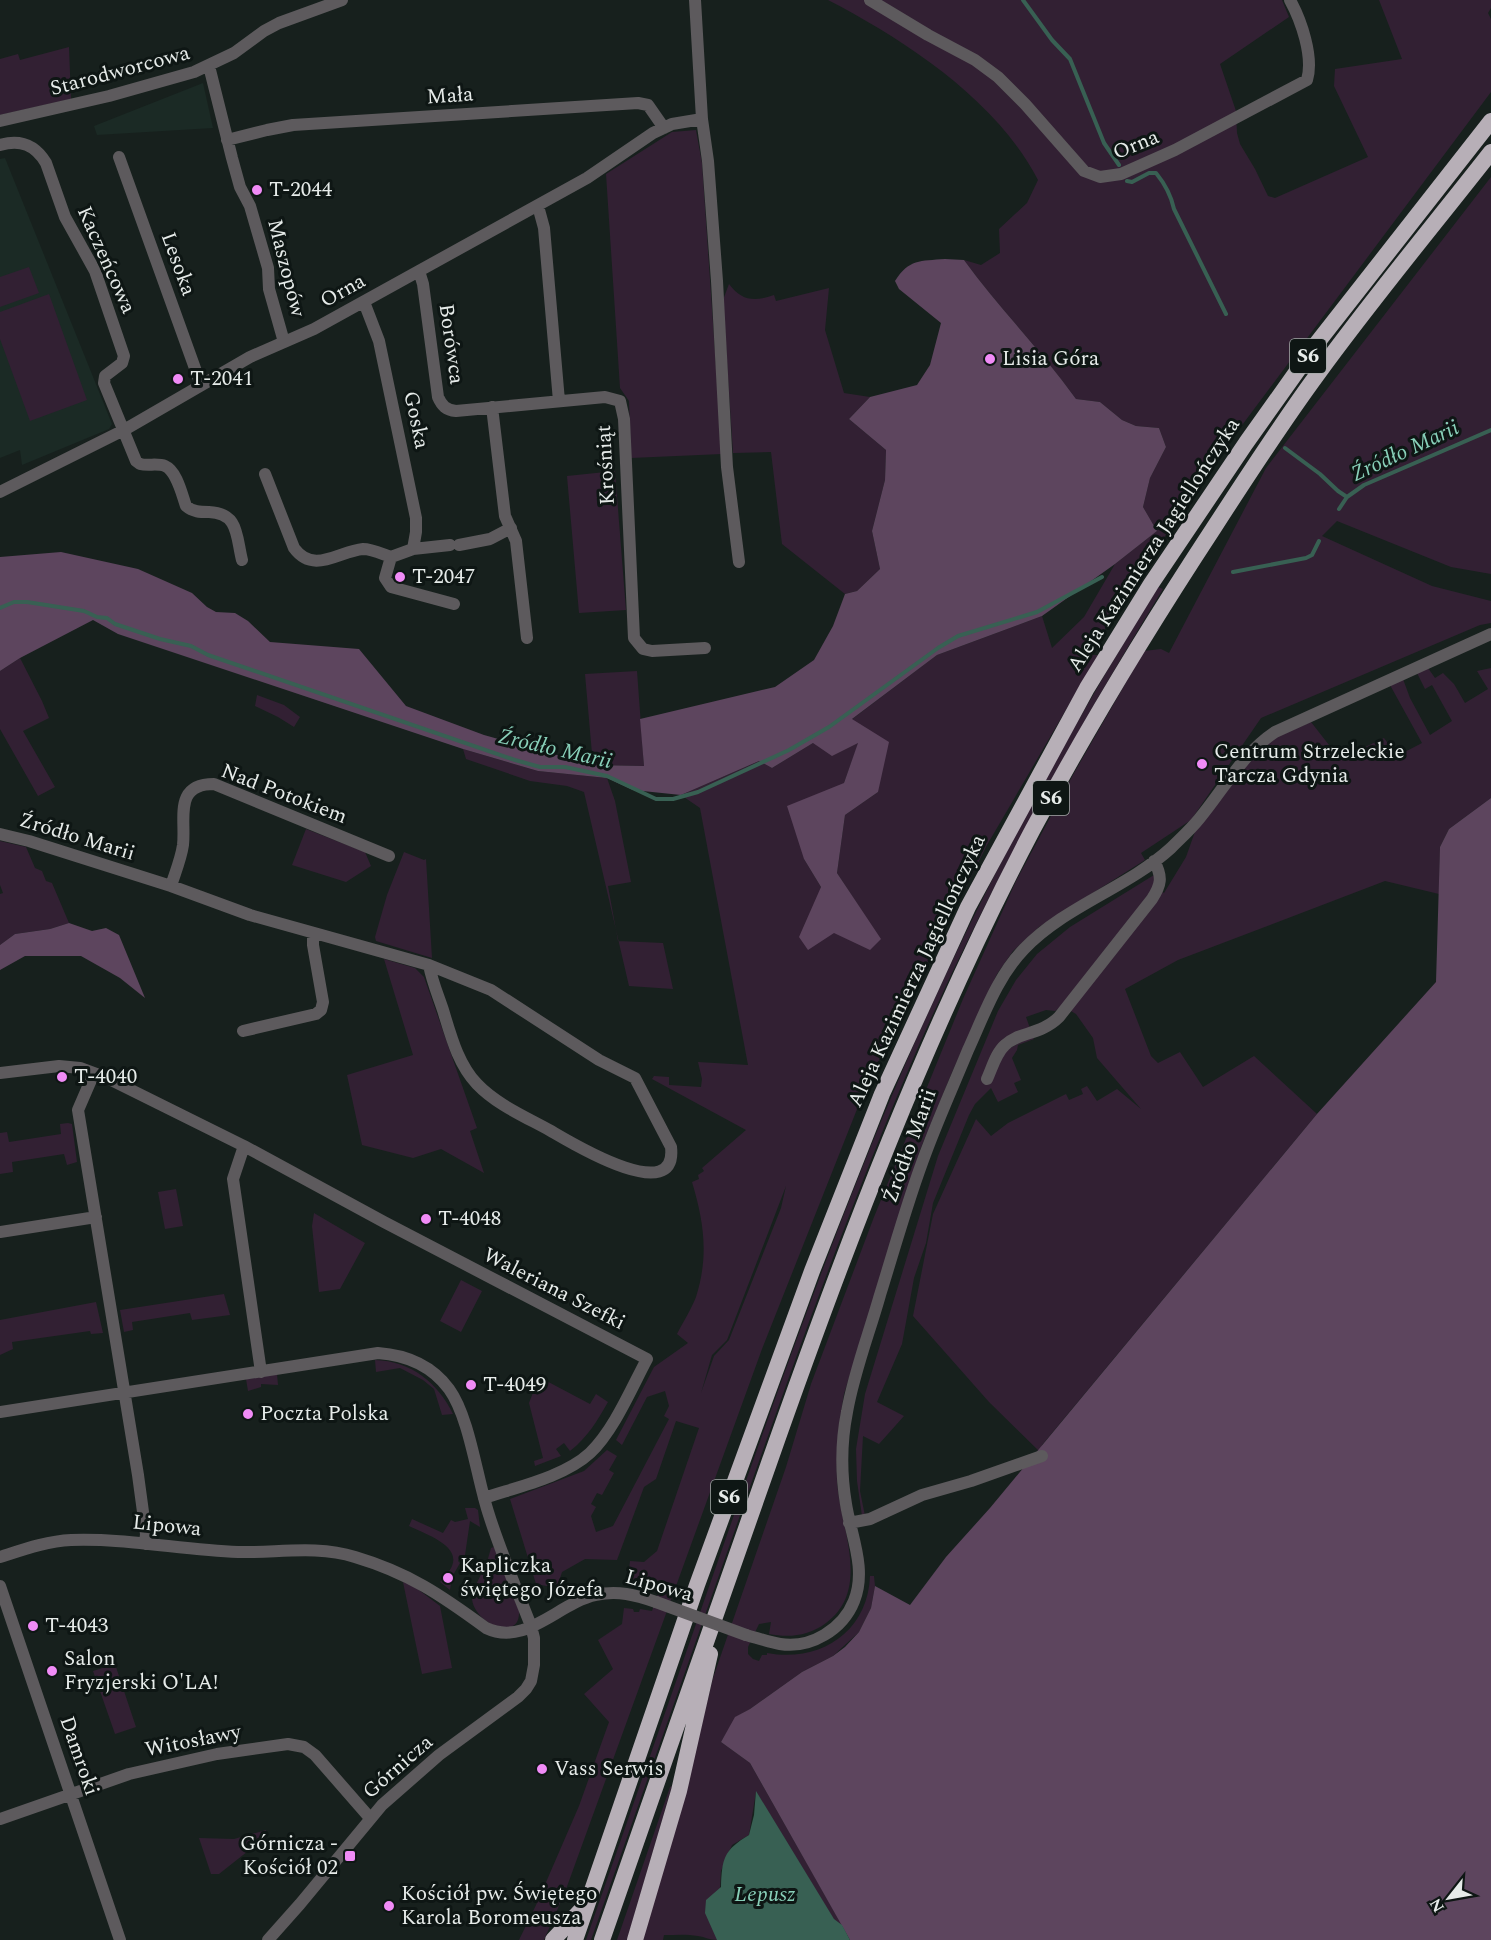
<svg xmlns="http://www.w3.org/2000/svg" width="1491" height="1940" font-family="Spectral,serif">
<rect width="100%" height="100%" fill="#17201d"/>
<!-- built -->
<path fill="#1b2a25" d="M203 83 213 128 97 135 94 126Z
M5 158 112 424 109 429 22 465 20 450 0 458V159Z"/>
<!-- green -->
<path fill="#322033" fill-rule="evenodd" d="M828 0H1282L1289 17 1220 64 1236 111 1237 133 1240 144 1255 169 1268 196 1275 198 1368 157 1334 86 1335 69 1402 59 1379 0H1491V8L1488 13 1491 19V92L1222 452 1142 570 1089 655H1098L987 845 867 1084 762 1349 565 1892 544 1940H519L537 1903 579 1806 609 1722 584 1694 613 1669 598 1640 622 1624 624 1608 633 1609 634 1612H639L640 1609 652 1611 658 1593 646 1589 644 1584 627 1585 630 1561 644 1562 657 1551 699 1428 676 1421 656 1479 644 1487 617 1560 585 1559 562 1572 557 1588 536 1584 510 1499 584 1471 607 1450 617 1456 609 1470 614 1473 602 1495 597 1493 591 1504 596 1507 591 1516 596 1532 613 1526 669 1419 664 1416 669 1406 665 1391 647 1397 622 1445 616 1440 654 1367 688 1343 677 1334C683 1322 691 1310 696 1297 709 1256 704 1222 692 1182L699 1179 698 1175 704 1171 702 1168 746 1130 652 1079 654 1076 669 1077V1085L701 1087 702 1079 698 1062 748 1065 700 808 681 795 759 761 772 768 813 743 859 742 844 783 804 859 821 887 808 949 834 932 880 939 837 873 845 815 878 792 851 720 937 655 1042 616 1052 648 1084 617 1115 564 1157 531 1143 507 1150 478 1166 447 1159 428 1136 426 1122 420 1100 402 1076 399C1041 350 999 308 964 260L981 265 1000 253 999 229 1027 203 1038 180C997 100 905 40 828 0ZM786 1186 781 1208 729 1340 714 1356 701 1393 712 1355 727 1340Z
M69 47 71 99 0 115V59L18 54 20 60Z
M696 130 702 163 722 454 631 458 629 401 620 388 606 174 672 132Z
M1491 177V574L1451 567 1337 521 1322 536 1432 586 1491 601V623L1480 625 1261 718 1191 820 1141 853 1145 860 1039 927 1013 951 997 974 953 1070 920 1150 844 1394C839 1423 836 1451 837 1481 840 1527 872 1589 826 1623 809 1636 789 1638 769 1634L771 1622 759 1624 748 1647V1654L753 1659 759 1661 762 1655H767V1653C820 1663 868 1632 870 1576H874L875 1586 871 1608 859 1632 833 1656 802 1672 750 1709 736 1717 721 1742 750 1763 842 1925 834 1920 756 1792 749 1835 732 1845 721 1871 717 1940C710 1940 705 1937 698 1936 687 1934 676 1935 664 1935L663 1940H642L680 1811 713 1678 786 1467 811 1384 874 1217 963 999 1016 881 1074 773 1144 651 1161 649 1169 653 1266 468Z
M29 267 39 293 0 307V277Z
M729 284C742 301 754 302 774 295L776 301 829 288 825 330 844 393 870 397 849 419 886 450 885 480 872 531 880 569 857 591 845 594 782 544 771 452 733 453 723 300Z
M49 294 87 400 30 421 0 339V312Z
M615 471 626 610 579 613 567 476Z
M1158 587 1163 589C1073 736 989 887 919 1045 851 1201 794 1361 738 1521 689 1661 640 1800 591 1940H586C633 1805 680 1670 727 1535 785 1369 844 1204 914 1044 984 886 1067 733 1158 587Z
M20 658 42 701 49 718 23 731 55 787 38 796 0 729V671Z
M1428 668 1435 678 1443 673 1454 684 1465 703 1488 689 1477 671 1491 668V798L1449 829 1440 847 1439 894 1385 881 1178 960 1125 989 1151 1056 1158 1063 1180 1052 1203 1087 1254 1056 1317 1114 1042 1445 1041 1453 989 1402 913 1316 933 1214 976 1119 991 1136 1008 1123 1066 1094 1069 1100 1083 1094 1081 1089 1087 1086 1097 1101 1117 1089 1141 1109 1097 1058 1093 1038 1076 1014 1062 1006 1055 1011 1046 1010 1026 1017 1031 1031 1003 1052 1032 1036 1034 1039 1018 1045 1017 1050 1012 1058 1021 1080 1014 1083 1018 1092 998 1102 991 1088 975 1104 969 1115 933 1203 926 1243 914 1278 902 1344 877 1402 904 1416 879 1444 863 1436 860 1491 865 1516H862L857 1481 856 1449 865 1394 938 1156 998 1011 1016 980 1037 954 1070 927 1154 875 1158 881 1153 886 1164 893 1186 857 1197 826 1265 742 1311 722 1340 759 1384 738 1397 756 1422 743 1390 685 1403 679 1410 698 1430 735 1452 721 1432 685 1425 689 1417 673Z
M637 671 644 766 593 765 585 674Z
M257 695 284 705 300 717 294 727 278 717 255 706Z
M463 749 538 771 607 778 615 801 631 882 608 886 618 941 663 943 673 989 629 986 584 792 567 786 530 781 466 759Z
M306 829 365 852 371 866 346 882 292 865Z
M0 841 26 847 35 868 42 871 46 881 52 883 69 923 50 929 15 934 0 945V894L3 893 0 885Z
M404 852 424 860 426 859 432 958 376 941 375 937 387 895Z
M384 959 415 968 424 977 477 1128 470 1131 484 1173 441 1149 413 1158 362 1145 347 1075 413 1055Z
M68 1123 72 1124 77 1162 67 1165 64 1154 12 1162 13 1172 0 1174V1133L7 1132 9 1142 61 1134 60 1124Z
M176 1189 183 1226 165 1229 158 1192Z
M314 1213 365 1243 340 1289 319 1292 312 1226Z
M461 1280 482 1291 461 1332 440 1321Z
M224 1294 230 1315 192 1320 190 1313 132 1322 133 1330 124 1332 120 1310Z
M96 1302 103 1333 91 1334 90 1331 12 1342 13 1349 0 1355V1320Z
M375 1360C411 1361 438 1383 453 1414L442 1415 434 1389 423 1380 400 1368 376 1372Z
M277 1374 278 1385 261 1384V1387L248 1391 246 1379Z
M539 1377 590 1404 596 1394 608 1402C597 1421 588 1437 570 1451L564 1443 556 1449 561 1456 535 1466 534 1461 543 1458 529 1403Z
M465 1508H475L478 1510 480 1527 470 1521 465 1555H461L458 1561 460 1563 452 1577 450 1590 440 1582C444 1577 450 1571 452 1566 461 1545 423 1533 409 1526L412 1519 443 1533 451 1520 455 1522 468 1519Z
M494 1547 519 1611C521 1645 468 1622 472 1593L487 1562 491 1548Z
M403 1582 411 1584 440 1606 452 1668 422 1674Z
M115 1664 136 1727 115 1734 93 1671Z
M672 1786 627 1940H617L670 1787Z
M266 1830V1837L219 1874H211L199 1838 234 1839Z"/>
<!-- forest -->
<path fill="#5d455e" d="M945 259 964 260C999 308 1041 350 1076 399L1100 402 1122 420 1136 426 1159 428 1166 447 1150 478 1143 507 1157 531 1115 564 1042 616 937 655 852 719 889 742 878 792 845 815 837 873 881 939 870 950 834 933 808 950 799 937 821 887 804 859 787 806 844 783 858 743 832 756 813 743 772 768 759 761 681 795 633 790 607 778 538 771 463 749 118 634 93 620 20 658 0 671V557L61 552 138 569 192 593 207 607 216 612 235 613 248 621 270 642 359 649 406 706 484 735 593 765 644 766 640 719 775 687 814 660 833 626 845 594 857 591 880 569 872 531 885 480 886 450 849 419 870 397 917 385 930 365 941 323 899 289 895 281C909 259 920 261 945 259Z
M1491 798V1940H850L750 1763 721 1742 735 1717 750 1709 802 1672 833 1656 845 1647 859 1632 871 1608 875 1586 910 1605 946 1557 990 1508 1317 1114 1436 982 1440 847 1449 829Z
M69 923 92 931 106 928 119 935 145 998 120 978 81 956H25L0 970V945L15 934 50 929Z"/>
<!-- water -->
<path fill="#386053" d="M756 1791 834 1919 842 1925 850 1940H717L705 1913 706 1900 721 1887C722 1858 724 1850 749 1835L754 1815Z"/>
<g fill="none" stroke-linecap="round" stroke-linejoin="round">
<!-- stream -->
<path stroke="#386053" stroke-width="4" d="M1023 0 1052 40 1070 59 1104 143 1119 165
M1127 181 1132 182 1149 173H1156C1165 184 1171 195 1174 209L1226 314
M1285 448 1320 474 1338 491 1347 497
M1339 509 1347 497 1364 485 1491 430
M1233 572 1306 558 1312 555 1319 541
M0 608 14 602H27L84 611 97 617 107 618 115 624 160 639 191 646 208 655 515 760 540 767H565L607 776 656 799H673L698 792 789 750 829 727 938 648 958 636 1037 612 1102 577"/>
<!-- minor -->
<path stroke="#5d5a5d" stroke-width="12" d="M695 0 702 119 708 161 717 281 727 467 739 562
M870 0 928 35 975 60 998 77 1025 104 1084 171 1100 177 1121 174 1175 150 1307 80C1314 57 1301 20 1290 0
M209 66 232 158 240 187 250 206 268 268 269 289 284 342
M0 121 109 96 194 72 234 53 264 31 279 23 342 0
M227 140 267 130 293 125 638 103 648 105 664 128
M0 145C21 139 35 145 46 163L65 217 95 271 124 356 122 363 105 376 104 383 136 461 140 464C148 466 158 463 165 466 177 471 182 495 186 506 193 512 200 512 209 512 239 513 236 536 242 560
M119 157 201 385
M538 206 544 228 559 401
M419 271 423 284 438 397C442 406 446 410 456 411L605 397 620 401 624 419 634 638 643 649 652 651 705 648
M364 302 379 341 416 518V532L413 549 391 557 385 578 391 587 454 604
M492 407 505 516 516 541 527 638
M265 474 294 548C314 575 339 551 363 549 372 549 382 554 391 557
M0 492 124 430 250 357 314 329 587 178 653 133 672 124 702 119
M459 545 490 539 511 528
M413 549 450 545
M0 834 29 841 171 886 250 915 429 965 491 990 599 1060 635 1078 671 1147C678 1208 570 1142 551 1131 526 1117 497 1105 477 1084 458 1064 451 1036 443 1010 438 995 432 981 429 965
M171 886C175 873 181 859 183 845 186 819 173 784 214 784L389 856
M243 1031 316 1014 321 1010 323 1002 313 945V934
M0 1073 59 1066 80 1068 107 1078 244 1146 384 1222 647 1359C631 1389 614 1430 590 1453 564 1477 517 1487 484 1498
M94 1073 78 1110 138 1475 146 1534 145 1544
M987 1079C992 1068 996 1053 1005 1045 1018 1032 1041 1035 1059 1017L1152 899C1161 885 1163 877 1154 861
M244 1146 233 1179 261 1372
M0 1232 96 1217
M0 1412 378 1353C406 1355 432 1366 449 1389 470 1418 477 1480 489 1515 501 1553 517 1590 531 1626L534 1638V1665L531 1681 526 1689 518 1697 439 1755 382 1805 300 1904 268 1940
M849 1523 870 1519 922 1495 971 1481 1042 1456
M0 1557C22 1550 47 1541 71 1540 127 1538 182 1550 238 1552 277 1553 317 1545 355 1557 409 1573 441 1595 486 1628 526 1647 558 1603 596 1595 617 1590 636 1595 656 1602
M0 1586 120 1940
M746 1635C757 1638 769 1642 780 1644 811 1649 843 1629 854 1601 867 1569 851 1536 846 1504 841 1474 841 1442 847 1412 854 1372 869 1334 880 1295 895 1247 908 1199 926 1152 939 1117 954 1084 968 1050 984 1015 997 977 1024 949 1065 906 1127 888 1171 848 1181 838 1191 829 1199 819 1224 789 1242 754 1275 732L1491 634
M0 1819 129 1774 217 1754 288 1744 304 1747 315 1755 370 1818"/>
<!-- highway -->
<path stroke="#b7afb7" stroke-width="16" d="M553 1940 582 1909
M575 1940 697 1585 812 1271 882 1094 968 907 1087 688 1151 584 1246 443 1317 343 1491 121
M602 1940C658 1781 712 1622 769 1463 845 1247 926 1032 1033 829 1089 725 1150 625 1215 526 1248 475 1281 424 1317 375 1372 299 1433 226 1491 152
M635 1940 679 1791 710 1654"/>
<!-- minor-bridge -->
<path stroke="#5d5a5d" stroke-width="12" d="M656 1602 746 1635"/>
</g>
<!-- markers -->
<g fill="#f08bf6" stroke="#0e1614" stroke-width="2">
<circle cx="257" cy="190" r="6"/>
<circle cx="990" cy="359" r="6"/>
<circle cx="178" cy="379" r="6"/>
<circle cx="400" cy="577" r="6"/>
<circle cx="1202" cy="764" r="6"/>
<circle cx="62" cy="1077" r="6"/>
<circle cx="426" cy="1219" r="6"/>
<circle cx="471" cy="1385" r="6"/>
<circle cx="248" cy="1414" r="6"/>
<circle cx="448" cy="1578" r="6"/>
<circle cx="33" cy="1626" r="6"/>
<circle cx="52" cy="1671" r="6"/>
<circle cx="542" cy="1769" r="6"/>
<rect x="344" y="1850" width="12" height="12" rx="3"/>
<circle cx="389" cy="1906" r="6"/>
</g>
<g text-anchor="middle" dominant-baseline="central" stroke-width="6" stroke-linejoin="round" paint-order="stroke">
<!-- shield labels -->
<g fill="#0e1614" stroke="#a5aba9" stroke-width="1.5">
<rect x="1290" y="339" width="36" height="34" rx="4.5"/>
<rect x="1033" y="781" width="36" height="34" rx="4.5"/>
<rect x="711" y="1480" width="36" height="34" rx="4.5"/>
</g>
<g font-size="20" font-weight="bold" fill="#e6ebe9">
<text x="1308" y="356">S6</text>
<text x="1051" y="798">S6</text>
<text x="729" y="1497">S6</text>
</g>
<!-- street labels -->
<g font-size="21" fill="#e6ebe9" stroke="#0e1614">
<text transform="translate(120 71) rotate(-15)">Starodworcowa</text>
<text transform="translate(450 96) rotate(-4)">Mała</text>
<text transform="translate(1136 145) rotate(-22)">Orna</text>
<text transform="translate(106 260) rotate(66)">Kaczeńcowa</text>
<text transform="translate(178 264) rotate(70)">Lesoka</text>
<text transform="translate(286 268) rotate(76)">Maszopów</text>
<text transform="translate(343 291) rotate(-29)">Orna</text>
<text transform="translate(451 344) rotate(82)">Borówca</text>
<text transform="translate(416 420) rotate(78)">Goska</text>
<text transform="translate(606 465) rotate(-93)">Krośniąt</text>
<text transform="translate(1154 545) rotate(-57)">Aleja Kazimierza Jagiellończyka</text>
<text transform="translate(284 794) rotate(21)">Nad Potokiem</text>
<text transform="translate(77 837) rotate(17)">Źródło Marii</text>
<text transform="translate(917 971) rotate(-65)">Aleja Kazimierza Jagiellończyka</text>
<text transform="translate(910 1146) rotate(-70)">Źródło Marii</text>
<text transform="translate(554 1289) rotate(27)">Waleriana Szefki</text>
<text transform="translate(167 1526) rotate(6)">Lipowa</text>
<text transform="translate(659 1586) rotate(16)">Lipowa</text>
<text transform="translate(193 1741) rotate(-11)">Witosławy</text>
<text transform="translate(79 1756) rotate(71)">Damroki</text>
<text transform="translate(398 1767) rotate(-41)">Górnicza</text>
</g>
<!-- poi labels -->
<g font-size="21" fill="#e6ebe9" stroke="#0e1614" text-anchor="start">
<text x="269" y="190">T-2044</text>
<text x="1002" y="359">Lisia Góra</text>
<text x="190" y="379">T-2041</text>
<text x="412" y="577">T-2047</text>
<text x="1214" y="752">Centrum Strzeleckie<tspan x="1214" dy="24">Tarcza Gdynia</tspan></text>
<text x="74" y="1077">T-4040</text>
<text x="438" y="1219">T-4048</text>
<text x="483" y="1385">T-4049</text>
<text x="260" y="1414">Poczta Polska</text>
<text x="460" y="1566">Kapliczka<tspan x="460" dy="24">świętego Józefa</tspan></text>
<text x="45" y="1626">T-4043</text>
<text x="64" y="1659">Salon<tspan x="64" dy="24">Fryzjerski O'LA!</tspan></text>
<text x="554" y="1769">Vass Serwis</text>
<text x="338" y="1844" text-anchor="end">Górnicza -<tspan x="338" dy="24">Kościół 02</tspan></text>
<text x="401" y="1894">Kościół pw. Świętego<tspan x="401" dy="24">Karola Boromeusza</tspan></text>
</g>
<!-- water labels -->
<g font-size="22" font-style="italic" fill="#88d0b9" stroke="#0e1614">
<text transform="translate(1405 451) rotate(-25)">Źródło Marii</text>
<text transform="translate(555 749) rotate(13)">Źródło Marii</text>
<text x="765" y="1894">Lepusz</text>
</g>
</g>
<!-- north arrow -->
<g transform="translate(1449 1898) rotate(239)" stroke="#0e1614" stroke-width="4.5" paint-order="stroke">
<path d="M0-4.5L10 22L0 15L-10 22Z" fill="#e6ebe9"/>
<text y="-9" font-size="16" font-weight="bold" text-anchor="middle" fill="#e6ebe9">N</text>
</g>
</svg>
